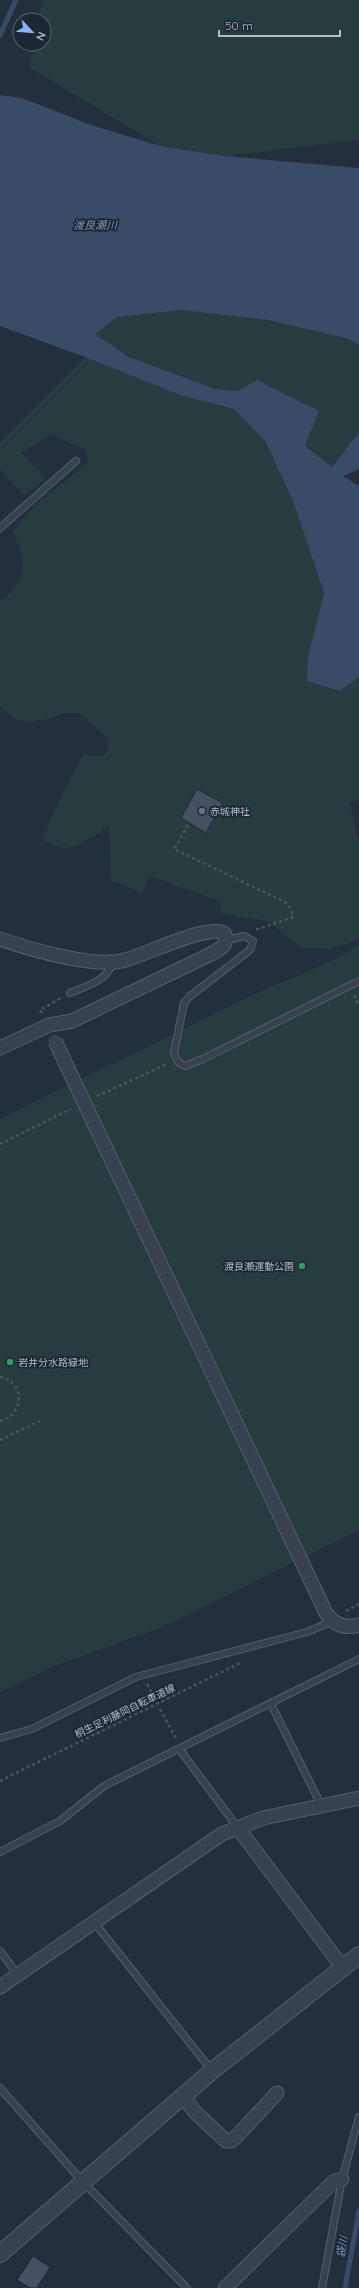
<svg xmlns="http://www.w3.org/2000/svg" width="359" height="2288" font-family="Quicksand,'Noto Sans JP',sans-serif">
<rect width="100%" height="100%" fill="#242f3e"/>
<!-- green -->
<path fill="#263c3f" d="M43 0H359V140L224 156 160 146 29 67 33 44H44V20H38Z
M181 310 268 320 350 339 359 345V432L332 467 305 446 319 411 257 380 238 391 215 389 129 357 94 334 117 317Z
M85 357 180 395 234 409 265 441 293 501 324 593 308 656 340 691 359 677V800L350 803 359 843V936L357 940 330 949 301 948 269 921 221 914 220 901 149 876 142 893 111 880 109 826 78 846 64 848 42 841 61 796 83 755 103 756 109 748 108 738 79 713H65L47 719 29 722 14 719 0 706V601C29 582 27 558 12 532L37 503 88 463 85 450 51 434 21 453 46 479 24 495 0 470V442Z
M359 945V1530L160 1628 54 1666 0 1692V1119L248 997 338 958Z"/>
<!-- water -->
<path fill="#394c67" d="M0 95 22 98 91 125 160 146 224 156 359 168V345L349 339 268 320 181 310 117 317 95 334 129 357 215 389 238 391 257 380 319 411 305 446 332 467 359 432V469L343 476 359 486V677L340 691 307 681 308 656 324 593 293 501 265 441 234 409 180 395 85 357 0 326Z"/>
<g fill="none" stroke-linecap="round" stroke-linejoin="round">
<!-- stream -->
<path stroke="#394c67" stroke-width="5" d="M0 35 16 0
M345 2288 359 2211"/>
</g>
<!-- building -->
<path fill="#455162" stroke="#1f2835" d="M197 789 223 803 206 833 181 818Z
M33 2256 50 2267 37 2288H30L17 2280Z"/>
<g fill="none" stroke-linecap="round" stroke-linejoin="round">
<defs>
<path id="service" d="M0 528 76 461
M227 940 244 936 253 941 250 950 189 997 184 1003 174 1053 178 1062 185 1066 203 1059 359 981
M70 993C87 986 106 981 113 963
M271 1704 322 1807
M0 1738 32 1729 136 1677 307 1632 333 1621
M180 1750 238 1828
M0 1852 60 1821 104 1786 359 1659
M94 1922 212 2071
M0 1951 18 1975
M0 2088 82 2181 187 2288
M322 2288 342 2179 359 2117"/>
<path id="minor" d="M0 939C29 949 96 969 125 960 146 955 210 922 225 934 228 946 220 949 211 954L72 1021 49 1025 0 1048
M326 1613C334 1625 345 1629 359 1625
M238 1828 343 1968
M0 1987 222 1834 263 1818 359 1798
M183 2096 195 2112 226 2141H231L236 2137 277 2093
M225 2288 333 2182 342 2179"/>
<path id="tertiary" d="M0 2254 212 2071 359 1955"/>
</defs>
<!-- service casing -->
<use href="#service" stroke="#565f6c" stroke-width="8"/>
<!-- minor casing -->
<use href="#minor" stroke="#565f6c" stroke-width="15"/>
<!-- tertiary casing -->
<use href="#tertiary" stroke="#565f6c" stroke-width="18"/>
<!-- path -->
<path stroke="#44595c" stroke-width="2.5" stroke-dasharray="3 3" stroke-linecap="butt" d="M188 825 174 849 285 902 291 909 293 917 255 930
M354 995 359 1006
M42 1013 40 1010 61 998
M97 1096 167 1064
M0 1144 71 1109
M0 1377C26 1381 24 1416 0 1421
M0 1440 40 1421
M346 1611 359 1604
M147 1684 154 1697
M160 1709 176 1738
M0 1781 242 1662"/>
<!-- service -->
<use href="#service" stroke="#38414e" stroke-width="6"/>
<!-- minor -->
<use href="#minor" stroke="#38414e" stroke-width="13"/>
<!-- tertiary -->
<use href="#tertiary" stroke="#38414e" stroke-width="16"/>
<defs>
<path id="minor-bridge" d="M55 1041 326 1613"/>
</defs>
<!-- minor-bridge casing -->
<use href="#minor-bridge" stroke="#565f6c" stroke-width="15" stroke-linecap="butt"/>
<!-- minor-bridge -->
<use href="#minor-bridge" stroke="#38414e" stroke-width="13"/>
</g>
<!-- markers -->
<circle fill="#6b7280" stroke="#1d2633" stroke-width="1.5" cx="202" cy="811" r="4"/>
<g fill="#2e9e5b" stroke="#1d2633" stroke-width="1.5">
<circle cx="302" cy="1266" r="4"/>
<circle cx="10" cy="1362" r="4"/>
</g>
<g text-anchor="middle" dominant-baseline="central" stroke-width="3.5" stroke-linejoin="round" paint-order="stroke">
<!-- poi labels -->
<g font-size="10" fill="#b4bcc9" stroke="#1d2633" text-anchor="start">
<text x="210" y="811">赤城神社</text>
<text x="294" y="1266" text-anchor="end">渡良瀬運動公園</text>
<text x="18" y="1362">岩井分水路緑地</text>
</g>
<!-- street labels -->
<g font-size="10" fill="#b4bcc9" stroke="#1d2633">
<text transform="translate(125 1711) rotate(-26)">桐生足利藤岡自転車道線</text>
</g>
<!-- water labels -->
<g font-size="11" font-style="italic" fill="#7c92b1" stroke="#1d2633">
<text x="95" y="225">渡良瀬川</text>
<text transform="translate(342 2247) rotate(-80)">袋川</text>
</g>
</g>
<!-- north arrow -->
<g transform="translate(32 32) rotate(116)"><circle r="19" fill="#1d2633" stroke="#59626f"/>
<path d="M0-3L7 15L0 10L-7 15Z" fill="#8ab4f8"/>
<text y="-6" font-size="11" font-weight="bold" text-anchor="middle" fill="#b4bcc9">N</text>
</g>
<!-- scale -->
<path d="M219 30v6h121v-6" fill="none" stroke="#b4bcc9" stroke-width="2"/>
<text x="225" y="30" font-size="12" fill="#b4bcc9" stroke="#1d2633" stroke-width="3" paint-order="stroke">50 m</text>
</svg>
